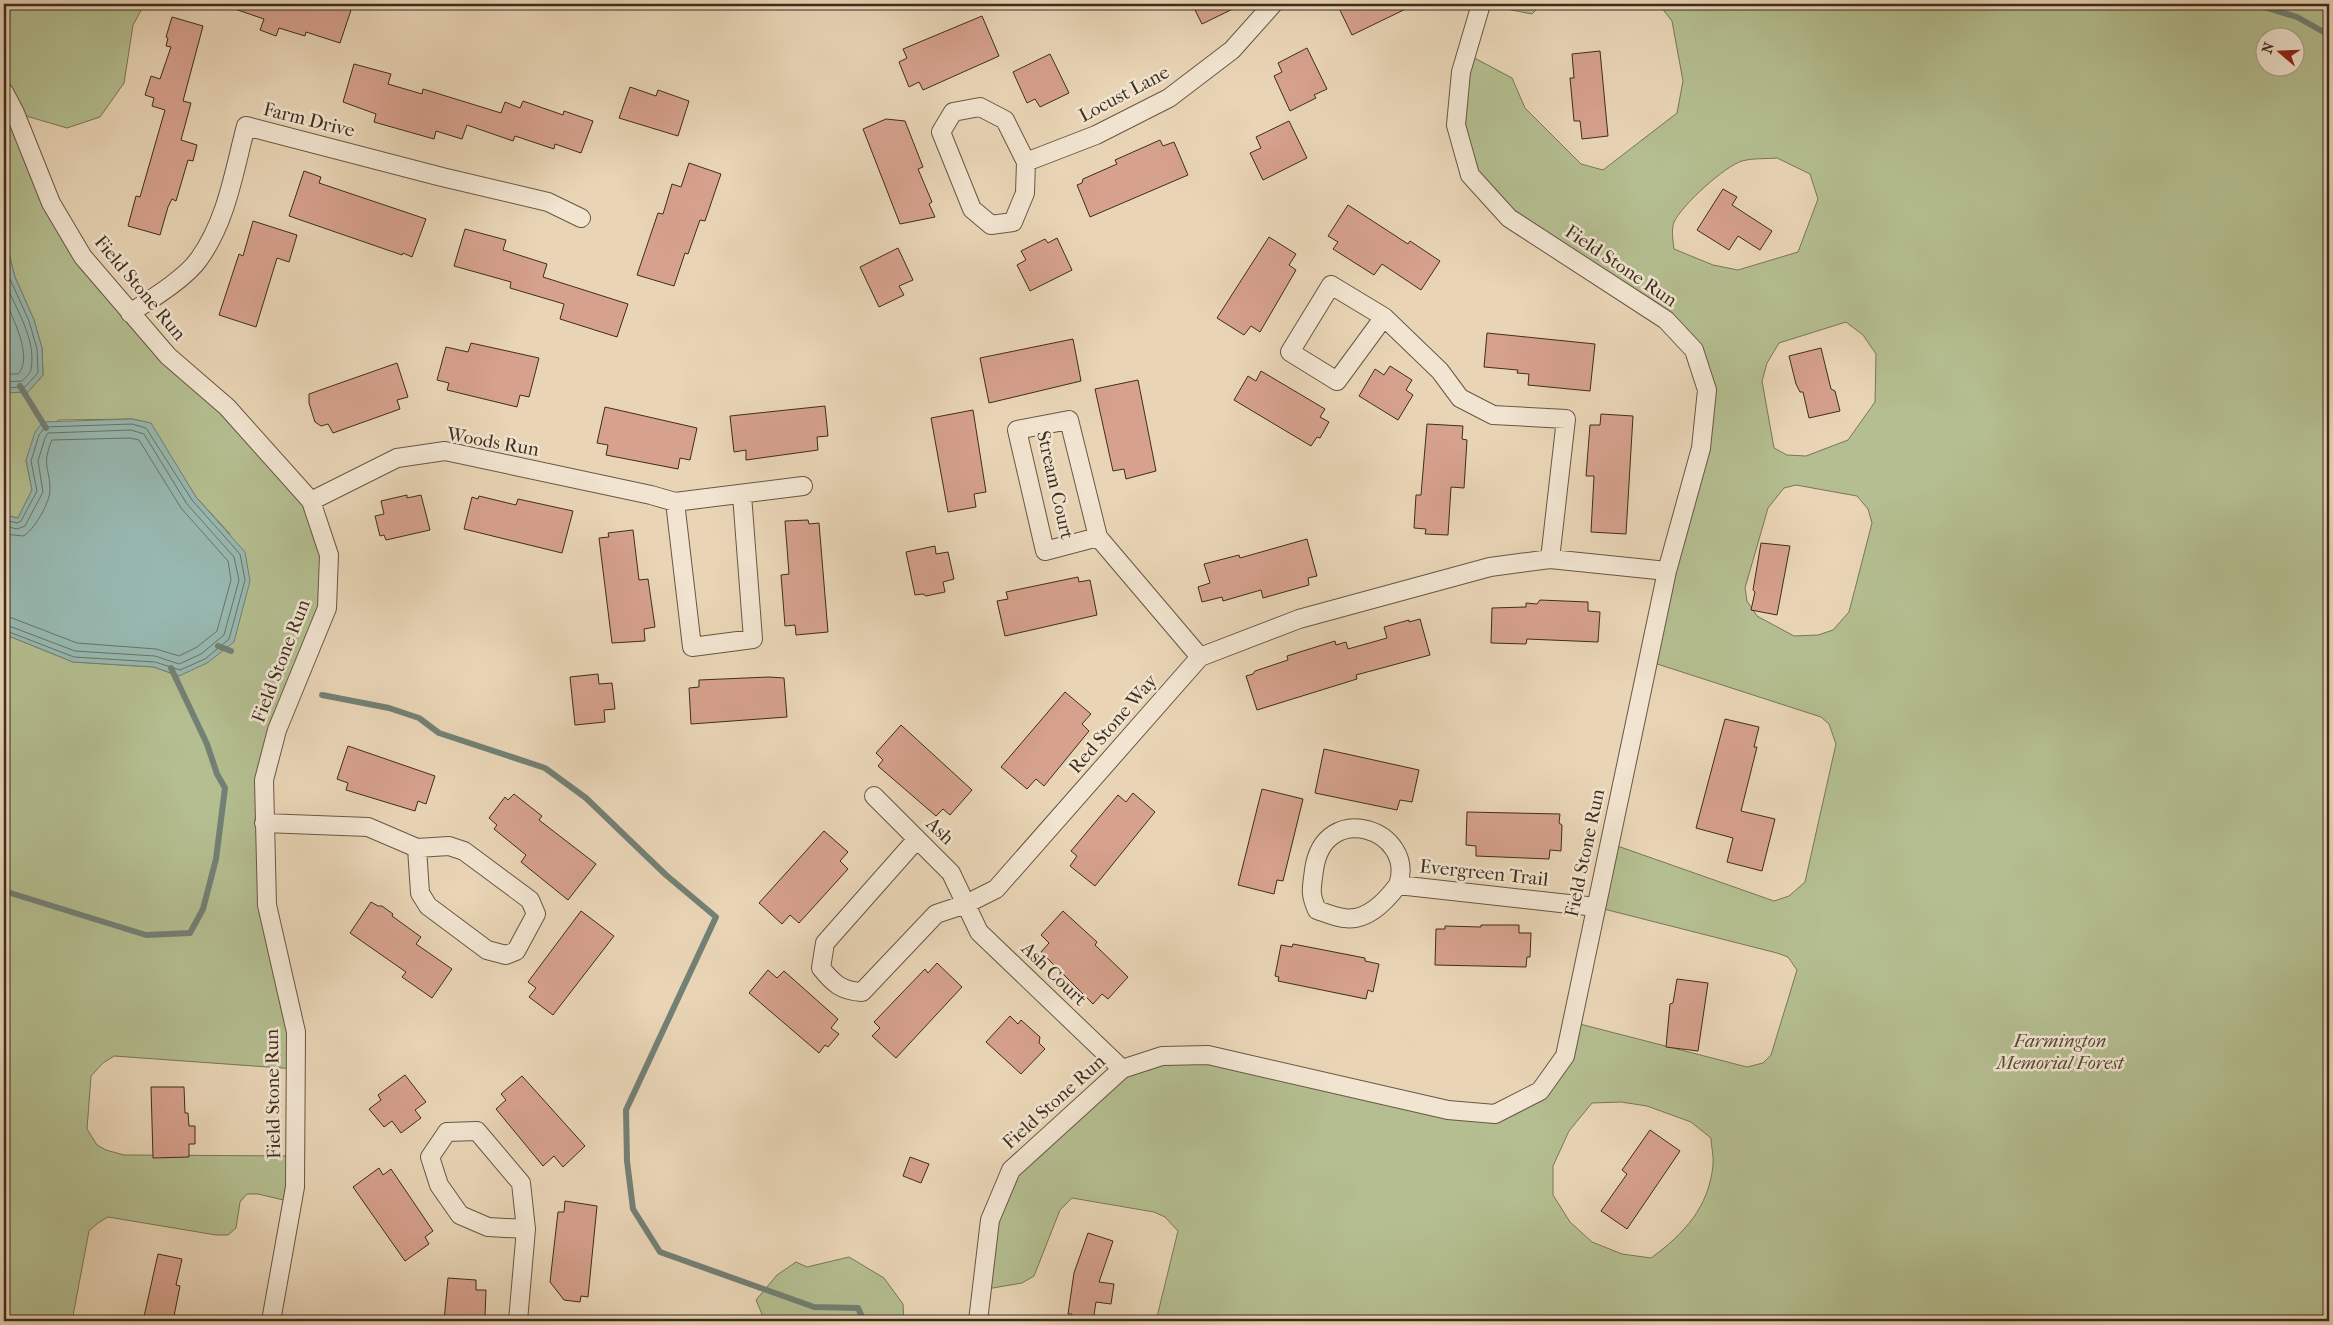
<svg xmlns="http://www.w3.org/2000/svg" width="2333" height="1325" font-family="'IM FELL French Canon',serif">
<rect width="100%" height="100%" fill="#e9d5b6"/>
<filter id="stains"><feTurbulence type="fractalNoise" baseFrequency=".004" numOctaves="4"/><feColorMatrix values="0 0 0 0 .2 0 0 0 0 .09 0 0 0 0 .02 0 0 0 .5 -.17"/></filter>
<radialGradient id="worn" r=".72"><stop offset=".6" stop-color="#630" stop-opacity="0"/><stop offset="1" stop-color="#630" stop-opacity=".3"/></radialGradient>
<!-- green -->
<path fill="#b4be90" stroke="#787656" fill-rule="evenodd" d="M4 4H148L144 5 133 25 124 83 100 117 67 128 16 113 83 257 311 501 329 555 327 608 277 730 264 823 296 1069 114 1056 103 1063 91 1076 87 1129 97 1145 106 1150 124 1155 295 1156 292 1202 258 1194H247L240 1202 236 1228 228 1235H216L108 1217 98 1223 89 1231 72 1321H4V634L73 662 154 667 179 676 230 534 196 497 150 423 132 419 58 420 26 460 32 490 18 518 4 515V393L28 392 43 375 42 348 34 320 15 277 4 235Z
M1481 4H1542L1532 14Z
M1636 4H2329V1321H1156L1178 1231 1165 1217 1154 1212 1072 1198 1060 1210 1034 1276 1022 1283 981 1290 1011 1170 1122 1069 1208 1055 1495 1114 1540 1091 1572 1022 1747 1067 1763 1063 1771 1055 1797 970 1788 957 1777 953 1596 907 1609 843 1774 901 1789 896 1805 882 1836 744 1829 724 1821 717 1648 661 1707 390 1694 350 1509 218 1470 175 1456 125 1467 54 1512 78 1525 108 1581 164 1603 170 1677 113 1683 81 1672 21 1661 7ZM2266 38H2296V68H2266ZM1777 158 1810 174 1818 199 1798 252 1738 270 1713 265 1674 249C1673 240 1671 231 1674 222 1682 205 1725 166 1742 161 1753 158 1766 159 1777 158ZM1846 322 1863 335 1876 354 1875 402 1848 440 1806 456 1787 455 1774 448 1762 381 1767 363 1779 343ZM1796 485 1857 496 1868 509 1872 523 1849 612 1833 630 1818 635 1794 636 1757 616 1747 601 1745 588 1768 508 1784 488ZM1621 1102 1647 1106 1691 1122 1711 1138C1711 1146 1714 1156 1713 1165 1709 1207 1684 1234 1651 1258L1622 1254 1592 1242 1570 1222 1553 1195V1166L1569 1131 1592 1103Z
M849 1257 884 1278 903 1304 904 1321H765L756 1300 777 1275 796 1262 807 1267Z"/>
<!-- water -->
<path fill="#97b8b0" stroke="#738075" d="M4 235 15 277 34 320 42 348 43 375 28 392 4 393Z
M132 419 151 423 196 497 245 552 250 581 234 642 207 663 179 676 154 667 73 662 4 634V515L18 518 32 490 26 460 35 432 43 422Z"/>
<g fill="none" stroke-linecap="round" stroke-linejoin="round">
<!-- shore -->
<path stroke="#6a7266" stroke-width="1" d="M4 255 10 279 29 321 37 349 38 373 25 387 4 388
M4 279C14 307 37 338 31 369 31 373 25 378 22 381L4 382
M4 298C12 316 34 358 18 374H4
M4 520 17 523 21 521 37 491 31 461 39 435 45 427 132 424 146 428 192 500 240 554 245 580 229 639 205 659 180 670 155 662 74 657 4 630
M4 526 17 529 25 526 43 492 38 461 45 438 48 433 131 430 144 434 187 504 234 557 239 580 224 635 201 654 179 664 155 656 75 651 4 624
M4 534 23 536C34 531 50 502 50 490 50 467 41 466 52 440L130 438 139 440 181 508 228 561 231 580 217 631 197 647 179 656 156 649 77 643 12 618 4 616"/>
<!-- stream -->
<path stroke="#738075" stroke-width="6" d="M2254 4 2297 17 2329 35
M20 386 46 428
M218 646 231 651
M322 695 389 708 419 718 439 733 545 768 586 798 666 875 716 917 626 1110 627 1161 633 1209 660 1252 814 1307 858 1308 864 1321
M4 891 146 935 190 933 203 909 216 859 225 788 217 774 207 744 171 668"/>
</g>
<!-- building -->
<path fill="#d6a18d" stroke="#3d2d1d" d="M229 4H353L340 43 306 32 305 36 279 28 276 36 260 30 264 19 229 7Z
M1192 4H1243L1202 24Z
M1337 4H1416L1352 35Z
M982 16 999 56 923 90 919 82 909 87 899 62 907 58 903 49Z
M172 17 203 26 183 101 191 103 181 140 197 145 193 161 188 160 176 201 172 199 168 207 160 235 128 226 136 196 140 197 165 110 152 106 154 98 145 95 151 76 160 79 171 47 166 46 168 38 166 37Z
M1307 48 1327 89 1314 95 1316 98 1290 111 1274 76 1282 72 1278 63Z
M1600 51 1608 136 1582 139 1580 121H1574L1570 78H1574L1572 54Z
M1050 54 1069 93 1040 107 1035 99 1027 103 1013 72Z
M354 64 391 74 388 84 422 94 423 89 501 113 505 102 520 108 523 101 563 115 564 111 593 121 581 153 555 144 554 149 515 136 513 141 467 125 462 139 436 131 434 139 374 122 376 114 343 102Z
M630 87 656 96 658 90 689 101 678 136 619 118Z
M886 119 905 121 923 167 918 169 932 202 929 204 935 217 900 224 863 129Z
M1289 121 1307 158 1263 180 1250 153 1261 148 1256 137Z
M1160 140 1163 146 1174 142 1188 175 1090 217 1077 185 1082 183 1083 179 1117 164 1115 160Z
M689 163 721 174 705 221 700 220 688 254 685 253 674 286 637 275 658 213 663 214 672 184 681 187Z
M304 171 321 177 319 183 426 219 412 257 403 253 402 255 289 216Z
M1723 189 1737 197 1732 205 1772 231 1760 250 1738 236 1729 250 1697 230Z
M1348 205 1408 244 1410 241 1440 261 1421 290 1382 264 1374 275 1333 249 1338 242 1328 236Z
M253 221 297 235 289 262 277 258 256 327 219 315 239 254 243 256Z
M465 229 506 240 503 250 547 264 543 277 628 304 617 337 560 319 564 304 510 288 511 282 454 266Z
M1269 237 1296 254 1289 265 1296 270 1260 332 1251 326 1244 335 1217 318Z
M1057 238 1072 270 1030 291 1017 265 1026 260 1021 251 1045 239 1048 243Z
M898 248 913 280 899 286 904 295 879 307 860 267Z
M1487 333 1595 344 1590 391 1528 385 1529 374 1517 373 1518 370 1484 367Z
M1073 339 1081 381 989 403 980 358Z
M471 343 539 358 529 397 520 395 517 407 447 390 449 383 437 380 446 347 468 352Z
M1821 348 1831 389 1835 391 1840 411 1809 418 1803 392H1800L1796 384 1789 356Z
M397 363 408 397 397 400 400 409 333 433 328 424 321 426 315 422 309 403V394Z
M1390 366 1412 380 1406 390 1413 395 1398 420 1359 396 1375 369 1384 375Z
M1261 371 1325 409 1320 417 1329 422 1320 438 1317 437 1311 446 1234 400 1248 376 1256 381Z
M1138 380 1156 471 1126 479 1124 469 1113 471 1095 389Z
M825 406 828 436 817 437 818 450 746 460V450L734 452 730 416Z
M605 407 697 428 690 460 680 458 678 469 606 455 608 445 597 443Z
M973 410 986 492 974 494 976 507 948 512 931 418Z
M1601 414 1633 416 1626 534 1591 532 1594 476H1586L1590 425H1600Z
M1427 424 1463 426 1462 439 1467 440 1464 488 1451 487 1448 535 1425 534 1426 529 1414 528 1416 495H1421Z
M407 495V498L421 495 430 530 386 540 384 535 380 536 375 516 384 514 381 501Z
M479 496 516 505 518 499 573 511 562 553 464 529 472 497 478 499Z
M808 520 809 524 819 523 828 632 796 635 795 625 785 626 781 575 789 574 785 521Z
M633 530 639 580 648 579 655 627 644 629 645 641 612 643 599 538 609 537 608 533Z
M1307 539 1317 576 1308 578 1309 585 1263 598 1261 590 1223 601 1222 597 1202 602 1198 587 1210 583 1204 564 1239 555 1240 558Z
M1761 543 1790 546 1777 615 1751 610 1755 592 1753 590Z
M935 546 936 554 948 552 954 579 943 582 945 592 926 596 923 594 915 595 906 552Z
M1078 577 1079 582 1090 580 1097 615 1005 636 997 601 1008 599 1006 592Z
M1540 600 1588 602V611L1600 612 1598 642 1527 639 1526 644 1491 643 1492 608 1526 607V603L1537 604Z
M1420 619 1430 655 1356 675 1357 679 1257 710 1246 676 1253 674 1255 671 1288 660 1287 656 1335 641 1336 645 1346 642 1348 649 1387 638 1384 627 1409 620V622Z
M598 674 599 684 612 683 615 709 604 710 605 722 575 725 570 677Z
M769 677 784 678 787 717 691 724 689 688 699 687V680Z
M1065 692 1091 714 1082 724 1089 731 1044 786 1036 779 1027 789 1001 767Z
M1725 719 1759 727 1754 747H1757L1741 811 1775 819 1762 871 1727 862 1733 838 1696 828Z
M901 725 972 790 950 815 943 809 936 816 878 766 883 760 876 753Z
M348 746 435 776 426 804 418 801 415 811 346 790 348 783 337 779Z
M1324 749 1419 770 1412 802 1400 800 1397 810 1315 793Z
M1262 789 1303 799 1283 881 1277 880 1274 894 1238 885Z
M1133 793 1155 812 1095 886 1070 866 1077 856 1071 851 1118 795 1126 802Z
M514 794 542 816 539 820 596 864 568 900 521 862 526 855 494 829 497 825 489 818 505 797 508 800Z
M1467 812 1560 814 1559 823 1562 825 1561 851 1550 850 1549 859 1476 856V846L1466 845Z
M824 831 848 852 840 861 848 869 799 923 790 915 782 924 759 903Z
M371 902 378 906H382L393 914 392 916 421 937 416 944 452 969 432 998 402 977 406 972 350 933Z
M581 911 614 936 553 1015 529 997 536 988 528 982Z
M1063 911 1097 942 1095 945 1128 977 1108 999 1102 994 1093 1004 1041 952 1049 943 1041 935Z
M1481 925H1519V933H1531L1530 957H1527L1526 967 1435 965 1436 929H1445V926L1481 927Z
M1293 944 1365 958V961L1379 964 1373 992 1368 990 1366 999 1278 981 1279 977 1275 976 1281 945 1292 947Z
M937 963 962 987 896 1058 872 1036 880 1028 874 1022 925 969 928 973Z
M768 970 777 978 784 971 838 1019 831 1028 839 1034 828 1047 825 1045 819 1053 749 993Z
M1677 979 1708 983 1698 1051 1666 1047 1670 1004 1673 1003Z
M1010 1016 1018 1024 1021 1020 1040 1037 1039 1043 1045 1049 1021 1074 986 1042Z
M405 1075 426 1102 415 1110 421 1118 401 1133 392 1121 384 1127 369 1109 381 1100 378 1095Z
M522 1076 585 1146 563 1167 554 1156 543 1166 496 1109 506 1100 501 1094Z
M151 1087H184L185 1113H188L189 1126H195V1144H189V1157L153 1158Z
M1650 1130 1680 1151 1627 1229 1601 1211 1627 1174 1622 1170Z
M910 1157 929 1164 921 1183 903 1176Z
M379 1168 383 1175 391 1169 433 1231 425 1237 429 1244 405 1261 353 1187Z
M565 1201 597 1206 588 1297 581 1296 580 1302 564 1300 550 1282 558 1212H564Z
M1088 1233 1113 1241 1099 1282 1114 1284 1111 1304 1096 1302 1093 1321H1071L1072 1314H1068L1074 1273Z
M158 1254 182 1259 176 1285 180 1286 173 1321H143Z
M448 1278 476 1280V1290H486L485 1316H474L473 1321H444Z"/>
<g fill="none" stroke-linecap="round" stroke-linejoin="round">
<defs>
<path id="street" d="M4 92 15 113 51 203 83 257 168 356 227 407 311 501 329 555 327 608 277 730 264 780 267 905 296 1032 295 1187 271 1321
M980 107 1005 120 1026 162 1025 193 1013 222 991 225 972 209 941 132 953 112Z
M1026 162 1096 135 1169 98 1232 50 1273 4
M130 313C150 300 186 278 199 259 227 220 234 171 246 126L442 177 548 202 581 218
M1384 317 1337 381 1290 352 1331 285 1384 317 1440 371 1460 398 1493 415 1566 419 1550 559
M311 501 397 458 445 451 651 495 675 502 803 486
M675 502 692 647 753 639 742 495
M1098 537 1045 551 1017 430 1069 420 1098 537 1200 657
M874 796 951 873 979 932 1122 1069
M264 823 368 827 417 848 449 846 464 851 530 900 536 914 516 951 506 955 487 950 428 906 420 893 417 848
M917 839 825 943 821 968C833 983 841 991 862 992L936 914 966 904 996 889 1200 657 1299 619 1490 567 1550 559 1667 571
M1398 885C1417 830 1324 798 1314 870 1312 888 1309 892 1317 910 1326 913 1335 917 1344 918 1367 922 1386 901 1398 885L1596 907
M518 1321 526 1229 521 1183 477 1131 447 1132 430 1157 439 1185 460 1215 488 1227 526 1229
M978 1321 990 1220 1011 1170 1122 1069 1162 1056 1208 1055 1448 1110 1495 1114 1540 1091 1565 1056 1667 571 1701 448 1707 390 1694 350 1666 320 1509 218 1470 175 1456 125 1461 72 1481 4"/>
</defs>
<!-- street casing -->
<use href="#street" stroke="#685743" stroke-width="20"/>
<!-- street -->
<use href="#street" stroke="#f1e4d0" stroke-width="18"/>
</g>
<g text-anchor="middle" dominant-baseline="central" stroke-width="5" stroke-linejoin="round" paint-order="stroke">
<!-- street labels -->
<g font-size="19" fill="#3d2d1d" stroke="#f1e4d0">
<text transform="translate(1124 94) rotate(-28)">Locust Lane</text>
<text transform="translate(309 120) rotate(14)">Farm Drive</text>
<text transform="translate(1621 266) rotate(34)">Field Stone Run</text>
<text transform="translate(140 288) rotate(50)">Field Stone Run</text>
<text transform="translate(493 442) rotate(10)">Woods Run</text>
<text transform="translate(1055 485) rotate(77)">Stream Court</text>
<text transform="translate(281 661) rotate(-69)">Field Stone Run</text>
<text transform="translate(1113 724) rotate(-49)">Red Stone Way</text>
<text transform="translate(940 831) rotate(44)">Ash</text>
<text transform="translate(1585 853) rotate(-78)">Field Stone Run</text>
<text transform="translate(1484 873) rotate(6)">Evergreen Trail</text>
<text transform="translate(1054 974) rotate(44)">Ash Court</text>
<text transform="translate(273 1094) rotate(-91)">Field Stone Run</text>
<text transform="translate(1054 1102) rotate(-42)">Field Stone Run</text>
</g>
<!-- park labels -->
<g font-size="19" font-style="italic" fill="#554a34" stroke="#f1e4d0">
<text x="2060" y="1041">Farmington<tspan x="2060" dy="22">Memorial Forest</tspan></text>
</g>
</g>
<!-- margin -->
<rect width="2333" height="1325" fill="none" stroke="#e9d5b6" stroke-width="20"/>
<rect x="5" y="5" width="2323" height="1315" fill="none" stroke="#3d2d1d" stroke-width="2.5"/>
<rect x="10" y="10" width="2313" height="1305" fill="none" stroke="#3d2d1d"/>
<!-- north arrow -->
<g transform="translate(2280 52) rotate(289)"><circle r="24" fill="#f1e4d0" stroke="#a99b88"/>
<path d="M0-4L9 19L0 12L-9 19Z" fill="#8f2418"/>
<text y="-8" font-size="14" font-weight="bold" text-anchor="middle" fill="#3d2d1d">N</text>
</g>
<rect width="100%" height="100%" filter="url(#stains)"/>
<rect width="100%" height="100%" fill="url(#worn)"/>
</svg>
